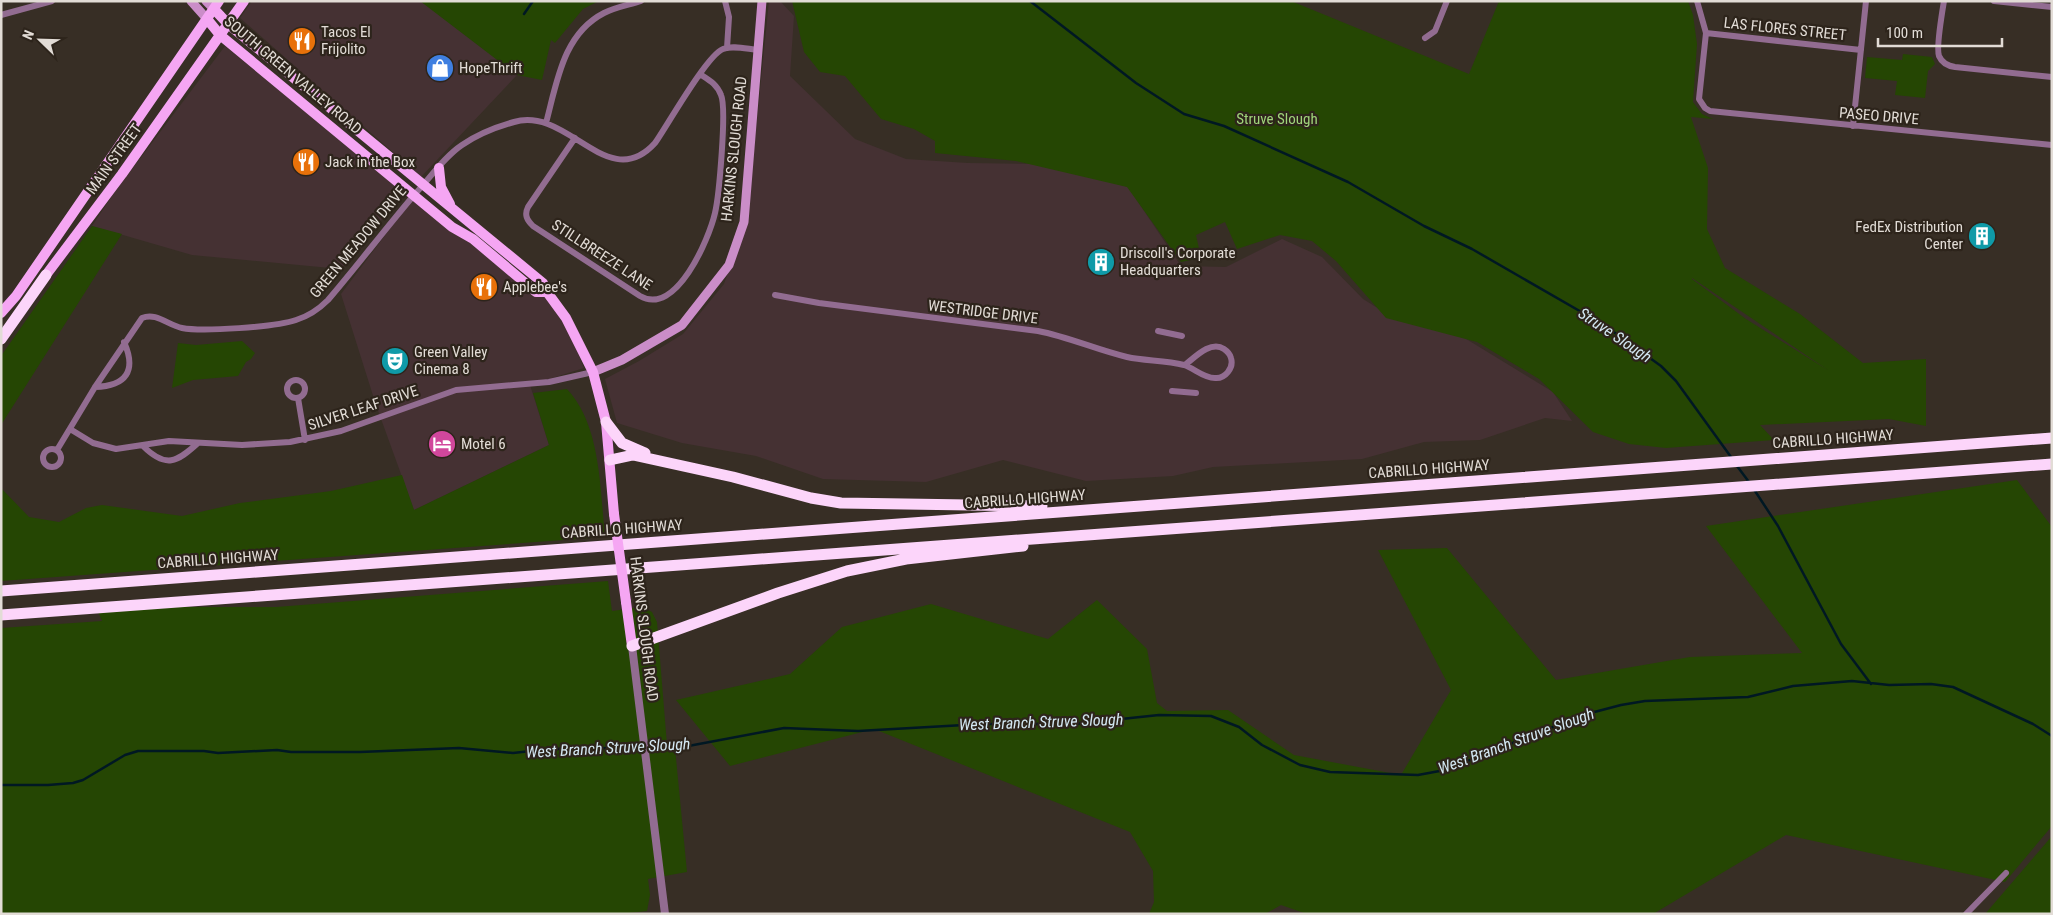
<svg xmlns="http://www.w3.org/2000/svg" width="2053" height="915" font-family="'Roboto Condensed',sans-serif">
<rect width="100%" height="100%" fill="#372e25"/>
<!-- commercial -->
<path fill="#453133" d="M252 1H421L517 75 420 178V176L240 18Z
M769 1H780L794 16 790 76 855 139 906 159 968 163 1044 164 1128 187 1181 266 1226 267 1282 239 1322 257 1363 299 1392 317 1458 334 1553 392 1572 421 1545 418 1480 440 1424 442 1362 459 1213 467 1173 476 1086 481 1003 460 926 482 823 479 756 456 682 443 617 423 605 379 639 361 683 334 724 284 747 218Z
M225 46 404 192 341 269 192 255 92 226 114 193Z
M416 194 530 281 560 312 566 322 584 368 530 385 549 445 414 510 376 405 341 294Z"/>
<!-- green -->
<path fill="#254603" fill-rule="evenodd" d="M420 1H599L583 9 555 43 551 40 542 80 517 75Z
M792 1H1291L1469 74 1499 1H1688L1693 15 1697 44 1693 102 1702 114 1713 119 1691 117 1708 168 1707 229 1725 268 1800 314 1863 363 1926 359V426L1889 419 1760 425 1774 440 1666 448 1629 444 1593 432 1539 379 1477 342 1386 318 1336 261 1312 241 1280 235 1237 249 1225 222 1196 235 1201 258 1181 262 1127 187 1016 161 935 153V141L914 129 881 119 845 76 820 72 804 52ZM1692 279V278L1828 370 1746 319Z
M1903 54 1932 57 1935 64 1928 71 1925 98 1895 95 1897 81 1865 78 1867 57 1902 60Z
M92 226 122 234 1 425V356Z
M242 341 255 353 251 359 246 362 238 376 193 380 172 388 178 343 196 345Z
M567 389C601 425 600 489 605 537L1 581V488L29 517 59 522 86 508 102 505 182 516 240 503 331 491 402 475 414 510 549 445 533 393Z
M2017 480 2052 527V826L2005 882 1786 835 1653 914H1307L1281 905 1265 914H1149L1154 902 1153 871 1130 832 874 729 730 766 676 700 790 674 842 627 931 604 1048 639 1097 600 1147 649 1157 703 1167 711 1228 710 1294 755 1401 775 1451 690 1378 550 1447 548 1556 680 1690 657 1802 653 1706 526Z
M608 581 612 611 642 607 652 612 657 622 667 745 675 748 687 872 648 879 650 895 647 911 620 914H1V628L102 621 97 609 151 607H276Z
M2052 836V914H1985Z"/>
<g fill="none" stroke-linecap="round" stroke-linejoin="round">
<!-- stream -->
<path stroke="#001823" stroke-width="2.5" d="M1030 1 1136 83 1184 114 1224 126 1348 182 1424 226 1472 249 1604 325 1661 366 1676 381 1731 457
M524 14 533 1
M1737 466 1749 482
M1755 491 1778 526 1841 644 1871 684
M1 785H48L73 783 83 780 125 755 138 751H204L218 753 277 750 291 752H360L459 748 513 753 549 749 683 747 784 728 858 731 982 724H1074L1159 715 1211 716 1239 727 1262 745 1300 765 1330 772 1418 775 1445 770 1583 715 1621 705 1645 701 1748 697 1793 686 1852 681 1889 685 1931 684 1953 687 2033 724 2052 736"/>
<!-- minor -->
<path stroke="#926c91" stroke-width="6" d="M725 1 729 17 727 48
M1697 1 1706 33 1699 99 1705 108 1710 111 2052 145
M1944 1C1942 13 1936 48 1939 56 1942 63 1948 66 1955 67L2052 77
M1994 1 2052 7
M1 15 52 1
M1706 33 1861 50
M1425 38 1435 31 1447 1
M546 123C557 82 563 34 604 13 616 7 629 5 641 1
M1853 126 1866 1
M575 138 528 207C524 215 527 220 533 226L640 296C676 317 709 239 715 213 719 196 727 108 721 95 717 84 709 80 700 74
M775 295 819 303 1038 331C1069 337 1097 350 1127 357 1145 361 1165 360 1184 365 1194 368 1203 378 1215 378 1225 379 1234 368 1231 358 1230 354 1227 351 1224 349 1211 340 1195 357 1185 365
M1158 331 1182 336
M287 389a9 9 0 1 1 18 0a9 9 0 1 1-18 0Z
M95 387C126 386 137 371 124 342
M1172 391 1196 393
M298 398 305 440
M70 429 93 443 116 449 169 441 242 445 290 442 341 431 456 390 549 382 593 372
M143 446C166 469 177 462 198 443
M43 458a9 9 0 1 1 18 0a9 9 0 1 1-18 0Z
M57 450 95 387 142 318C156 312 168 325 182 328 202 332 276 327 296 320 309 316 319 309 328 300 358 265 385 229 415 194 430 178 444 157 462 145 478 134 496 127 514 122 568 106 608 195 655 143 667 126 707 55 723 49 732 45 747 49 758 50
M1966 914 2006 873"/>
<!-- tertiary -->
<path stroke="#926c91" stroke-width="8" d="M632 646 665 914"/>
<!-- secondary -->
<path stroke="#ca8dc8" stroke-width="9" d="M191 1 207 19
M206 1 214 9
M593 372 622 360 682 325 729 265 744 222 762 1"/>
<!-- primary -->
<path stroke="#f5a6f3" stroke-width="10" d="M214 9 228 24 543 283 547 292 566 318 593 372 606 422 614 514
M207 19 220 35 452 227 473 239 536 292H547
M439 168 441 187 450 204
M46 275 122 174 244 1
M1 313 16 296 219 1
M626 602 632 646"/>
<!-- motorway -->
<path stroke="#fcd5fa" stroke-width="11" d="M1 339 46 275
M606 422 622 443 645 453
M610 460 633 455 733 477 811 498 841 503 1042 506
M1 591 2052 438
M1 615 2052 464
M632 646 778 593 847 571 906 559 1023 546"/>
<!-- primary-bridge -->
<path stroke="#f5a6f3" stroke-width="10" d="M614 514 626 602"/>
</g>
<!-- icons -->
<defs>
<symbol id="restaurant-disc" viewBox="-11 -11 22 22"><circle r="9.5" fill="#e8710a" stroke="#2d241b"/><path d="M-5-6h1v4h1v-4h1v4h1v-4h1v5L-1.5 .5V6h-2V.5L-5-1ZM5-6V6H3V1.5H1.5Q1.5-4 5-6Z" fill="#fff"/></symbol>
<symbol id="shop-disc" viewBox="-11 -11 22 22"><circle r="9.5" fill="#3f7fe0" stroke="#2d241b"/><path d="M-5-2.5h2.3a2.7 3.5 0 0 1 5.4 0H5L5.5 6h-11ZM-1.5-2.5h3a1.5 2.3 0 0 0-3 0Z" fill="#fff"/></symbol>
<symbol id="building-disc" viewBox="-11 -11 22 22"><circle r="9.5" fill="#0f9aa8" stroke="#2d241b"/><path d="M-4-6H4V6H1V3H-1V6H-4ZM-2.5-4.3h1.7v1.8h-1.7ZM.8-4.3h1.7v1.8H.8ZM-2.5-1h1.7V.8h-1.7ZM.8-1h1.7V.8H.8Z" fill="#fff"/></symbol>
<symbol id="theatre-disc" viewBox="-11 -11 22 22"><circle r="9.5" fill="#0f9aa8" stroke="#2d241b"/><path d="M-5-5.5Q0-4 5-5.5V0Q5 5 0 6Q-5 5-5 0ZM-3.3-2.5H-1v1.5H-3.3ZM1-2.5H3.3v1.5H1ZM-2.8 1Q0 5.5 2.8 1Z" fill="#fff"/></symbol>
<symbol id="hotel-disc" viewBox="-11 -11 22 22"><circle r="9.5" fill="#d1479c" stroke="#2d241b"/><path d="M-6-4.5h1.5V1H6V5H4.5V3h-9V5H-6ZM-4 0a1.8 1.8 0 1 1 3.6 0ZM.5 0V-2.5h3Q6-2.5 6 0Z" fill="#fff"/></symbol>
</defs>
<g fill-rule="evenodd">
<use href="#restaurant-disc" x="286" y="25" width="32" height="32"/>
<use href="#shop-disc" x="424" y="52" width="32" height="32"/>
<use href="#restaurant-disc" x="290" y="146" width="32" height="32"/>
<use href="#building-disc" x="1966" y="220" width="32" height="32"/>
<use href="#building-disc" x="1085" y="246" width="32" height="32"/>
<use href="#restaurant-disc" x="468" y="271" width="32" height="32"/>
<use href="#theatre-disc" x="379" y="345" width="32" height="32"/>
<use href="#hotel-disc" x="426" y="428" width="32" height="32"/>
</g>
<g text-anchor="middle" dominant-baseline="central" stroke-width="4.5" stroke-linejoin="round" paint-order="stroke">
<!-- street labels -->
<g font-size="15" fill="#e2dcd6" stroke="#2d241b">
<text transform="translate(1785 29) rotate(6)">LAS FLORES STREET</text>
<text transform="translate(293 75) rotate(40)">SOUTH GREEN VALLEY ROAD</text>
<text transform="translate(1879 116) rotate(5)">PASEO DRIVE</text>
<text transform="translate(734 149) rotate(-84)">HARKINS SLOUGH ROAD</text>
<text transform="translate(114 159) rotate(-54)">MAIN STREET</text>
<text transform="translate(358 242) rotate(-50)">GREEN MEADOW DRIVE</text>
<text transform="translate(602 255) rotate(33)">STILLBREEZE LANE</text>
<text transform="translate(983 312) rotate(7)">WESTRIDGE DRIVE</text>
<text transform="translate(363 408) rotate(-18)">SILVER LEAF DRIVE</text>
<text transform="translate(1833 439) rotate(-4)">CABRILLO HIGHWAY</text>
<text transform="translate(1429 469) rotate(-4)">CABRILLO HIGHWAY</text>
<text transform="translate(1025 499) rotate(-4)">CABRILLO HIGHWAY</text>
<text transform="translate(622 529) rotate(-4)">CABRILLO HIGHWAY</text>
<text transform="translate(218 559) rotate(-4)">CABRILLO HIGHWAY</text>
<text transform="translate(644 629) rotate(83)">HARKINS SLOUGH ROAD</text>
</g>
<!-- poi labels -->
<g font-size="15" fill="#e2dcd6" stroke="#2d241b" text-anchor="start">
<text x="321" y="32">Tacos El<tspan x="321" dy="17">Frijolito</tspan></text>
<text x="459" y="68">HopeThrift</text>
<text x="325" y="162">Jack in the Box</text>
<text x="1963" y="227" text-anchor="end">FedEx Distribution<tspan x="1963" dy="17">Center</tspan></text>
<text x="1120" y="253">Driscoll's Corporate<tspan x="1120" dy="17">Headquarters</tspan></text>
<text x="503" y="287">Applebee's</text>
<text x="414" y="352">Green Valley<tspan x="414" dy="17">Cinema 8</tspan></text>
<text x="461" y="444">Motel 6</text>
</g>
<!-- park labels -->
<g font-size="15" fill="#a0d47b" stroke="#2d241b">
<text x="1277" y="119">Struve Slough</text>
</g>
<!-- water labels -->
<g font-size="16" font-style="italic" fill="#d4e8f3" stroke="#2d241b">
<text transform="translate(1615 335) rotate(34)">Struve Slough</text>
<text transform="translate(1041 722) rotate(-2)">West Branch Struve Slough</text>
<text transform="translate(1516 741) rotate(-20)">West Branch Struve Slough</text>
<text transform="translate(608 748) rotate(-3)">West Branch Struve Slough</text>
</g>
</g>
<!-- border -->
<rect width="2053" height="915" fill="none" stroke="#e2dcd6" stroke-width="5"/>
<!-- north arrow -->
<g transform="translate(40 40) rotate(293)" stroke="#2d241b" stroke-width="4" paint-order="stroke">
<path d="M0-4L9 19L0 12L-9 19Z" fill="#e2dcd6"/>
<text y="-8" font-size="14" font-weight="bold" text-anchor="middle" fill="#e2dcd6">N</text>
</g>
<!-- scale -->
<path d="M1878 38v8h124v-8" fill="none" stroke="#e2dcd6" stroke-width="2.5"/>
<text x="1886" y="38" font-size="15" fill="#e2dcd6" stroke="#2d241b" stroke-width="4" paint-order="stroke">100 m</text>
</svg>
